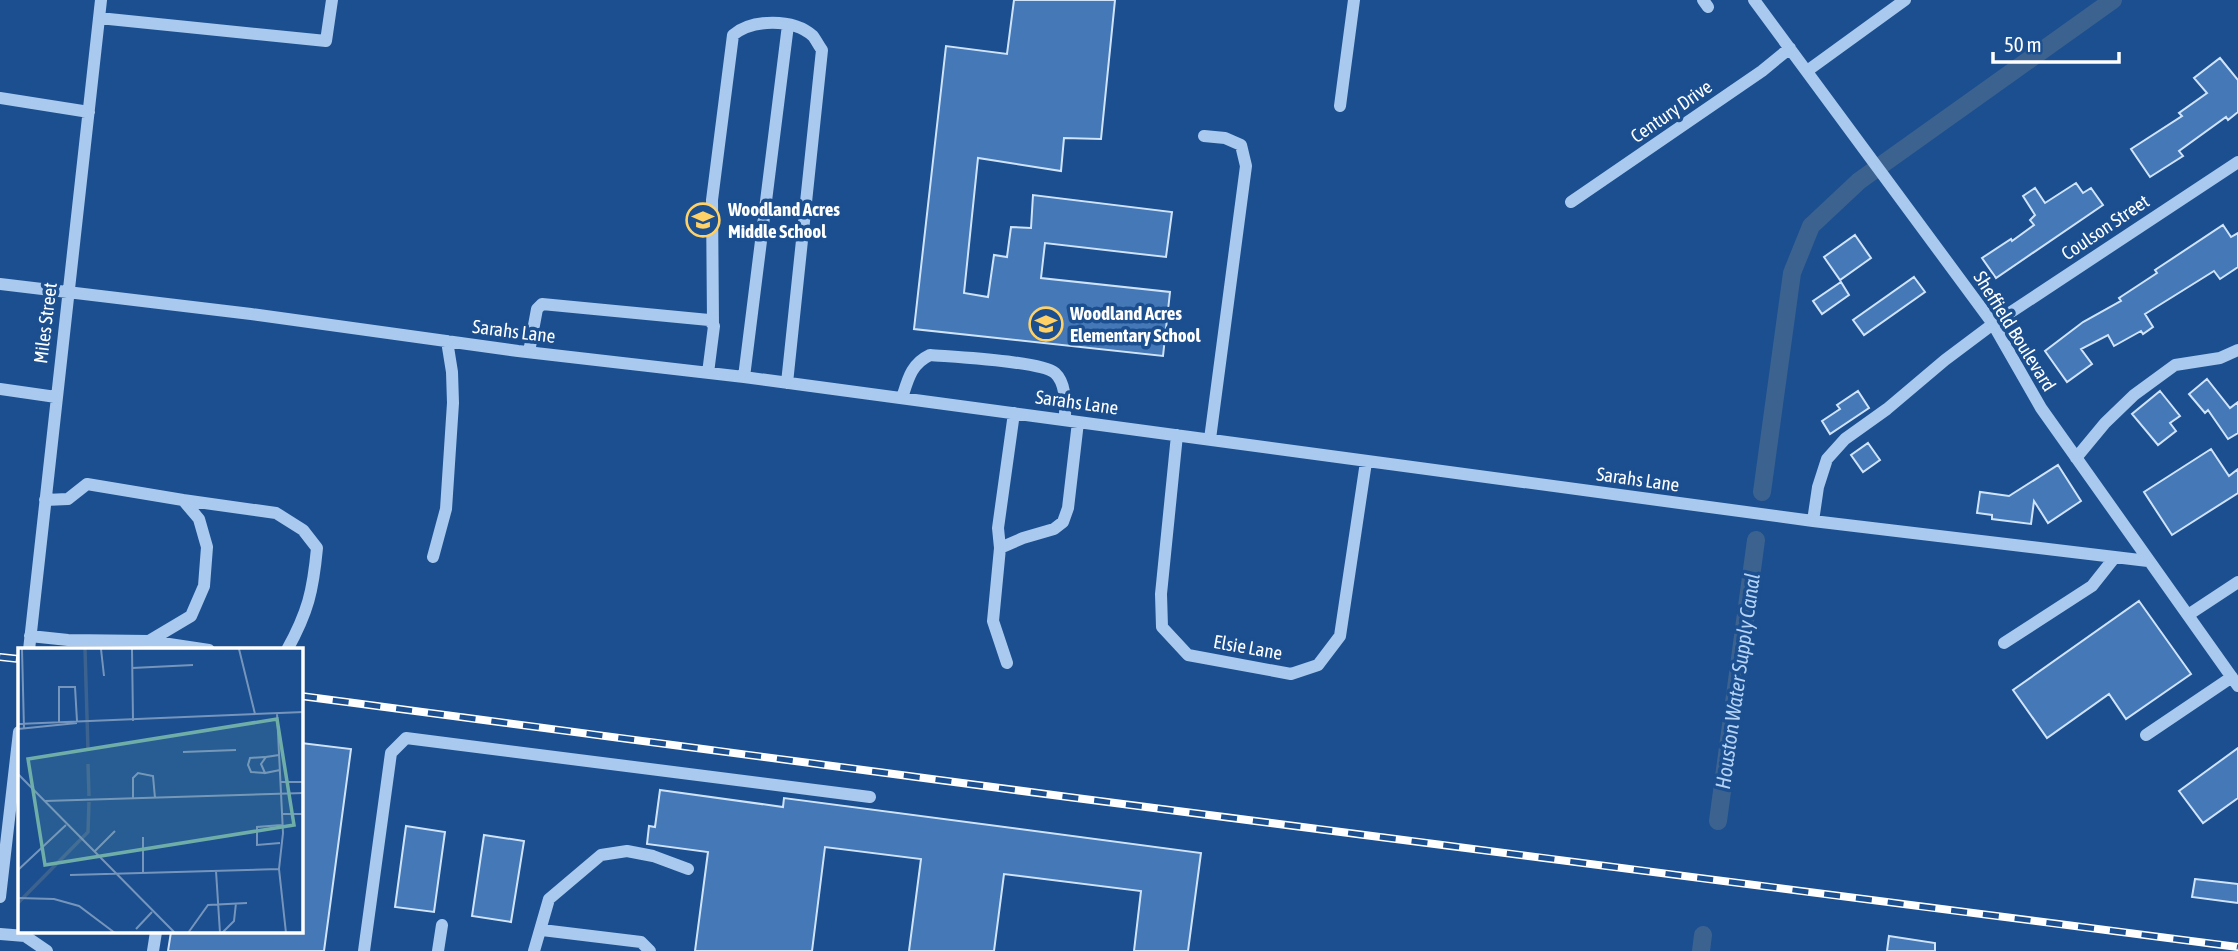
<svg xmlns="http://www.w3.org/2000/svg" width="2238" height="951" font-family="'Asap Condensed',sans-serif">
<rect width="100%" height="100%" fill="#1b4f8f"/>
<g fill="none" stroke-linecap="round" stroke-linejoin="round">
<!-- canal -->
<path stroke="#3c6290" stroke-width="18" d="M1762 492 1792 273 1811 226 1859 181 2113 0
M1718 821 1756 540
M1701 951 1703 935"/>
</g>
<!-- building -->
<path fill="#4478b7" stroke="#cfe3fa" stroke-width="2" d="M1014 0H1115L1101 139 1064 138 1061 171 978 158 964 293 988 297 994 255 1007 257 1011 227 1031 228 1033 195 1172 212 1166 257 1045 243 1041 278 1170 292 1163 356 914 329 946 46 1007 54Z
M2220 58 2238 80V112L2228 120 2226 117 2179 151 2183 156 2150 177 2131 149 2182 116 2179 113 2207 93 2194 78Z
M2076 183 2083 193 2091 188 2103 205 1996 278 1982 258 2011 239 2012 241 2034 225 2030 220 2035 215 2023 196 2035 188 2045 203Z
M2223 225 2231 237 2238 233V267L2220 279 2214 271 2145 314 2153 327 2143 334 2141 331 2114 346 2108 335 2081 349 2092 364 2067 382 2045 351 2083 322 2121 301 2119 298 2157 273 2155 270Z
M1855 235 1871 258 1840 280 1824 257Z
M1914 277 1925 292 1864 335 1853 320Z
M1841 282 1849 295 1822 314 1813 301Z
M2207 379 2230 408 2238 402V433L2228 439 2208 410 2205 413 2189 394Z
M1858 391 1869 408 1830 434 1822 421 1840 409 1837 405Z
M2160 391 2180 416 2170 423 2176 431 2158 445 2132 414Z
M1868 443 1880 460 1863 472 1851 455Z
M2211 449 2229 476 2238 469V493L2172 535 2144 492Z
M2058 465 2081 501 2048 523 2034 501 2031 524 1992 519V515L1977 513 1980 492 2009 496Z
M2139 601 2191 674 2126 719 2109 694 2047 738 2013 690Z
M301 743 351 749 324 951H168L171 932H301Z
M2238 748V798L2203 823 2179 791Z
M660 790 783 807 784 798 1201 853 1188 951H1134L1141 891 1004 874 994 951H909L921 859 825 847 812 951H695L708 852 647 844 649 826 655 827Z
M406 826 445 832 434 912 395 907Z
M484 835 524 841 511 922 472 916Z
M2195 879 2238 884V903L2192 897Z
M1889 936 1935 943V951H1887Z"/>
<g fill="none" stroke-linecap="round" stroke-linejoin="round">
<!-- minor -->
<path stroke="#a9c9ee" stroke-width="12" d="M1703 0 1708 7
M1754 0 1993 324 2041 408 2238 686
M99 18 326 41 332 0
M1807 71 1905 0
M0 98 89 112
M1340 106 1354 0
M1204 136 1225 138 1241 145 1246 166 1210 439
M1571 202 1762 71 1790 48
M0 284 251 314 518 351 744 377 1813 521 2148 561
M713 323 712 200 733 35C752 19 793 18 813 36 816 40 819 46 822 50L787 383
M529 352 537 309 542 304 709 320 714 326 708 373
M744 377 788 25
M0 389 56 397
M902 398C908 379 911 364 930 355 954 357 1040 361 1055 373 1067 384 1065 406 1065 420
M1177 435 1161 594 1162 627 1188 655 1291 674 1318 665 1340 636 1366 462
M2076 458 2105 423 2134 395 2175 365 2220 358 2238 350
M183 500 276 513 303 530 317 548C313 591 308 612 287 650
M1813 521 1818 487 1827 459 1845 439 1887 409 1945 360 1993 324 2238 162
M1000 548 1023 538 1054 529 1063 522 1068 508 1078 422
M433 557 446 509 453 403 452 372 447 341
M2188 615 2238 582
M30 636 68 640 149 641 191 616 204 586 207 547 199 519 183 500 87 484 68 499 45 500
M149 641 209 650
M2004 643 2092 586 2115 557
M29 650 101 0
M1007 663 993 621 1000 548 998 528 1014 413
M2146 735 2232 677
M0 897 19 732
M542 930 641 942 650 951
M0 934 25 936 47 951
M153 951 156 932
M364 951 391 753 406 738 870 797
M438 951 442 925
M534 951 549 899 601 855 627 851 653 856 688 869"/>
<defs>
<path id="rail" d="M0 657 19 659
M301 696 1076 798 2238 947"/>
</defs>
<!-- rail casing -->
<use href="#rail" stroke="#fff" stroke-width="8"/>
<!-- rail -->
<use href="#rail" stroke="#1b4f8f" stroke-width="5" stroke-dasharray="16" stroke-linecap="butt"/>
</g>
<!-- icons -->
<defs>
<symbol id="school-ring" viewBox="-11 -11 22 22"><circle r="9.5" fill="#1b4f8f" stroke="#ffd166" stroke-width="1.5"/><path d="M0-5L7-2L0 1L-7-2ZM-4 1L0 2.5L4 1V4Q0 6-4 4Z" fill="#ffd166"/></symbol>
</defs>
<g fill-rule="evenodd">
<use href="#school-ring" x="684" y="201" width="38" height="38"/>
<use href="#school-ring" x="1027" y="305" width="38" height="38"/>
</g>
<g text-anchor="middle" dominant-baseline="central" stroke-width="7" stroke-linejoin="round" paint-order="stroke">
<!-- street labels -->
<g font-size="19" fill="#fff" stroke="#1b4f8f">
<text transform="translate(1671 111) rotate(-35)">Century Drive</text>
<text transform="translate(2105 227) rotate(-34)">Coulson Street</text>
<text transform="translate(45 323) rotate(-83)">Miles Street</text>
<text transform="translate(514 331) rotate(7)">Sarahs Lane</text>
<text transform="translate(2015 331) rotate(58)">Sheffield Boulevard</text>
<text transform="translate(1077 402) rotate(8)">Sarahs Lane</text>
<text transform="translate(1638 479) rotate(8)">Sarahs Lane</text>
<text transform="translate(1248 647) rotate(10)">Elsie Lane</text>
</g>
<!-- poi labels -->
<g font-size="19" font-weight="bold" fill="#fff" stroke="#1b4f8f" text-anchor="start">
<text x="728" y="209">Woodland Acres<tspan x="728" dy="22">Middle School</tspan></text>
<text x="1070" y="313">Woodland Acres<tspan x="1070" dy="22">Elementary School</tspan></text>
</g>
<!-- water labels -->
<g font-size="21" font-style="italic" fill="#b5d3f5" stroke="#1b4f8f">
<text transform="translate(1737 681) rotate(-82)">Houston Water Supply Canal</text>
</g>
</g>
<!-- overview -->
<g transform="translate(18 648)">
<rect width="285" height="285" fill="#1b4f8f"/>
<path fill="none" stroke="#3c6290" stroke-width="3.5" d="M67 1 70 103M70 116 71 148M0 255 70 184 71 154"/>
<path fill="none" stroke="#7695bc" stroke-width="2" d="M4 1 6 81M83 1 86 28M114 1 115 73M221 1 237 66M114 20 175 17M259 65 265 185 261 221 268 285M41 74V39H57L59 73M0 76 286 64M0 81 59 75M165 104 218 102M261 107 248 109 243 116 247 125 262 122M247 125 233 124 230 117 232 110 247 109M0 126 157 285M262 134H286M115 150V130L120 125 135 128 137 150M27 153 286 145M264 166H286M125 189V225M262 195 239 197V179L264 177M76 204 97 183M0 222 48 177M198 223 202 285M52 227 261 221M0 250 36 251 61 258 97 285M118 281 134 264M170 285 190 257 229 255M204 285 216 273 218 255"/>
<path fill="#6fada8" fill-opacity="0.15" stroke="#6fada8" stroke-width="3.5" d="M259 71 276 177 27 217 10 111Z"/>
<rect width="285" height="285" fill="none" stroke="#fff" stroke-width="3.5"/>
</g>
<!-- scale -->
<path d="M1993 52v10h126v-10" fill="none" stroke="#ffffff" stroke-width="3.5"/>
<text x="2004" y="52" font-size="21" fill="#ffffff" stroke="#1b4f8f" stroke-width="5" paint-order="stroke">50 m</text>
</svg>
